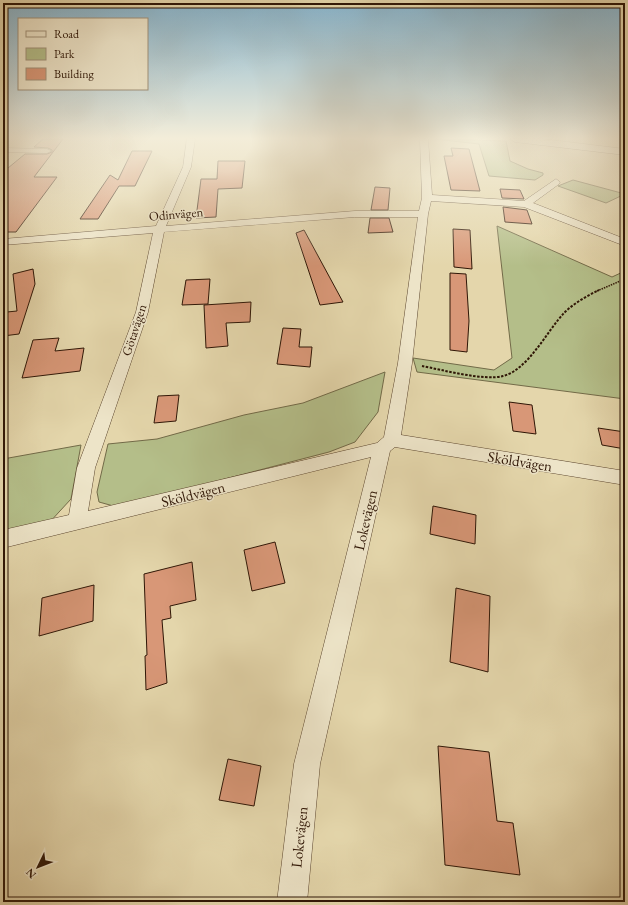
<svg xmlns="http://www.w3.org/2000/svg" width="628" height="905" font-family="'EB Garamond',serif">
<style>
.green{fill:#b4be89;stroke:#726a48}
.building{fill:#d89777;stroke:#2f1606}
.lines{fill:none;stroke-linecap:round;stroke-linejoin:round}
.minor-casing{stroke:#5c462f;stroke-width:1}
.tertiary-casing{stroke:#5c462f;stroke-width:1}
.path-far1{stroke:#2f1606;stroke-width:1.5;stroke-dasharray:1.5 1;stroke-linecap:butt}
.path{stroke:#2f1606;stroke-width:2;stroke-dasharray:2.5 1.5;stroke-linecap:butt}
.minor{fill:#ede4c8;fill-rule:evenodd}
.tertiary{fill:#ede4c8;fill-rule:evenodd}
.labels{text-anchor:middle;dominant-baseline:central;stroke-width:3;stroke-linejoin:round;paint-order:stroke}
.far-street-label{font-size:13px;fill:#2f1606;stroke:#ede4c8}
.street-label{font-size:15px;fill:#2f1606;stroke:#ede4c8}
</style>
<rect width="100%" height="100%" fill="#e4d6ab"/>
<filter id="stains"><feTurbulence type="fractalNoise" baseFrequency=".005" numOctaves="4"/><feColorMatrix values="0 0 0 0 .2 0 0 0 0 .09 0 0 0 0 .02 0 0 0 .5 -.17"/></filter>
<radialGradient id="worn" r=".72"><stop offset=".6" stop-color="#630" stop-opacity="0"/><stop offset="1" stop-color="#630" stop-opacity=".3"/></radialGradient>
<g class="green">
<path d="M435,139L506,141L510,161L528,169L543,173V175L535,180L489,176L479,144Z"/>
<path d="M573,180L625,194L606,203L558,186Z"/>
<path d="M497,226L612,277L625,271V399L417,372L413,358L494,370L512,358Z"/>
<path d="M385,372L378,412L355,442L329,452L117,507L99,502L97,492L108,444L157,439L244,415L303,403Z"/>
<path d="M81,445L71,499L48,524L3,532V459Z"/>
</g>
<g class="building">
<path d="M43,139H63L34,177H57L16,232H3V168H8L25,154H47L52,152V150L48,148L34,147Z"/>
<path d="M451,148L469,149L480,191L451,190L444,156H453Z"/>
<path d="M132,151H152L135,186H119L98,219H80L110,175L118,180Z"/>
<path d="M218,161H245L242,188L218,189L216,217L196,218L201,179H217Z"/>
<path d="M375,187L390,188L388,210H371Z"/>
<path d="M500,189L520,190L524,199L502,198Z"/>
<path d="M503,207L527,210L532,224L505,222Z"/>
<path d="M370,218H389L393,232L368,233Z"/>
<path d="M453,229L470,230L472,269L454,267Z"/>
<path d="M304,230L343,302L320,305L296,233Z"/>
<path d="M33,269L35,284L19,334L3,336V322L7,312L17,311L13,274Z"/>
<path d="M450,273L466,274L469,321L467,352L450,350Z"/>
<path d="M210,279L208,304L182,305L186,280Z"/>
<path d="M251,302L250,322L226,323L228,346L206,348L204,305Z"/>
<path d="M283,328L301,329L299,347H312L310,367L277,364Z"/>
<path d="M59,338L55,351L84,348L80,371L22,378L33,340Z"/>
<path d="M179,395L176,421L154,423L158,396Z"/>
<path d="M509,402L532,405L536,434L513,431Z"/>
<path d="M598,428L625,432V449L602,445Z"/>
<path d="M433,506L476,515L475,544L430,534Z"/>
<path d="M275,542L285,583L252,591L244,550Z"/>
<path d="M192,562L196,600L170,606L171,618L162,620L167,683L146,690L145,656L147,655L144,574Z"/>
<path d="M94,585L93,621L39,636L42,598Z"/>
<path d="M456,588L490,596L488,672L450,662Z"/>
<path d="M438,746L489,752L497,821L513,823L520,875L445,865Z"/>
<path d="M228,759L261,766L254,806L219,800Z"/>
</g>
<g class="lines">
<defs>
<g id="minor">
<path d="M187,139H195L191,167L166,226L355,211H419L422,198L420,139H428L432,195L524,201L556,179L560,182L559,184L533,203L625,239V246L524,207L431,201L428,214L412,363L401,435L625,471V485L395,447L390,451L320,764L307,902H277L294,764L371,457L3,548V530L69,515L77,468L136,312L153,233L3,245V239L156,226L183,167ZM355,217H418L398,363L384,437L377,443L88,511L95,468L148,312L164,232Z"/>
<path d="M3,148L47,149L51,151L47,153L3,152Z"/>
</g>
<path id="tertiary" d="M510,139H543L625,149V155L515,142Z"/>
</defs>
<use href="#minor" class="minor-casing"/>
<use href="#tertiary" class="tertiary-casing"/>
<path class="path-far1" d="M597,291L625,279"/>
<path class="path" d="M422,366C443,370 484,381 503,376C528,370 547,331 564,313C574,303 587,296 599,290"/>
<use href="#minor" class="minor"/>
<use href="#tertiary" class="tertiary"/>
</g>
<linearGradient id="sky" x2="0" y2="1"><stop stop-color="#87b6d0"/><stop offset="0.52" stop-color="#f3edd9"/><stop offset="1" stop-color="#f3edd9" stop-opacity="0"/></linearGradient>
<rect width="628" height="266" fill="url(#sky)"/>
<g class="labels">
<g class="far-street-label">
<text transform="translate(176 214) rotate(-5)">Odinvägen</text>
<text transform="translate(134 330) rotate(-72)">Götavägen</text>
</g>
<g class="street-label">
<text transform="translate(520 461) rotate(9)">Sköldvägen</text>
<text transform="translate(193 494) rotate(-14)">Sköldvägen</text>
<text transform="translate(365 520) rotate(-77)">Lokevägen</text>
<text transform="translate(299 837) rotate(-84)">Lokevägen</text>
</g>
</g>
<rect width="628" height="905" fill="none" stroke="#e4d6ab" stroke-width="16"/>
<rect x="4" y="4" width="620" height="897" fill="none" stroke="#2f1606" stroke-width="2"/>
<rect x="8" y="8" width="612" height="889" fill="none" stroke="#2f1606"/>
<rect x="18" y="18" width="130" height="72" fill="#ede4c8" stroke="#a1927a"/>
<rect x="26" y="31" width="20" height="6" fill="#ede4c8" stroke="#a1927a"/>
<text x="54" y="38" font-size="12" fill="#2f1606">Road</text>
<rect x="26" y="48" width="20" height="12" fill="#b4be89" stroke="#a1927a"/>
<text x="54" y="58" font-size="12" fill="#2f1606">Park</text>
<rect x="26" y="68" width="20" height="12" fill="#d89777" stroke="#a1927a"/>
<text x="54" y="78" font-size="12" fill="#2f1606">Building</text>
<g transform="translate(38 867) rotate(227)" stroke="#ede4c8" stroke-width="3" paint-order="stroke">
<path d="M0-3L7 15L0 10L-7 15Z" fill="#2f1606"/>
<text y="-6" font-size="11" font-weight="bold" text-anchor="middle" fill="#2f1606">N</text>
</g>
<rect width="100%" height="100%" filter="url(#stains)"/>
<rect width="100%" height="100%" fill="url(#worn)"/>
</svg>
